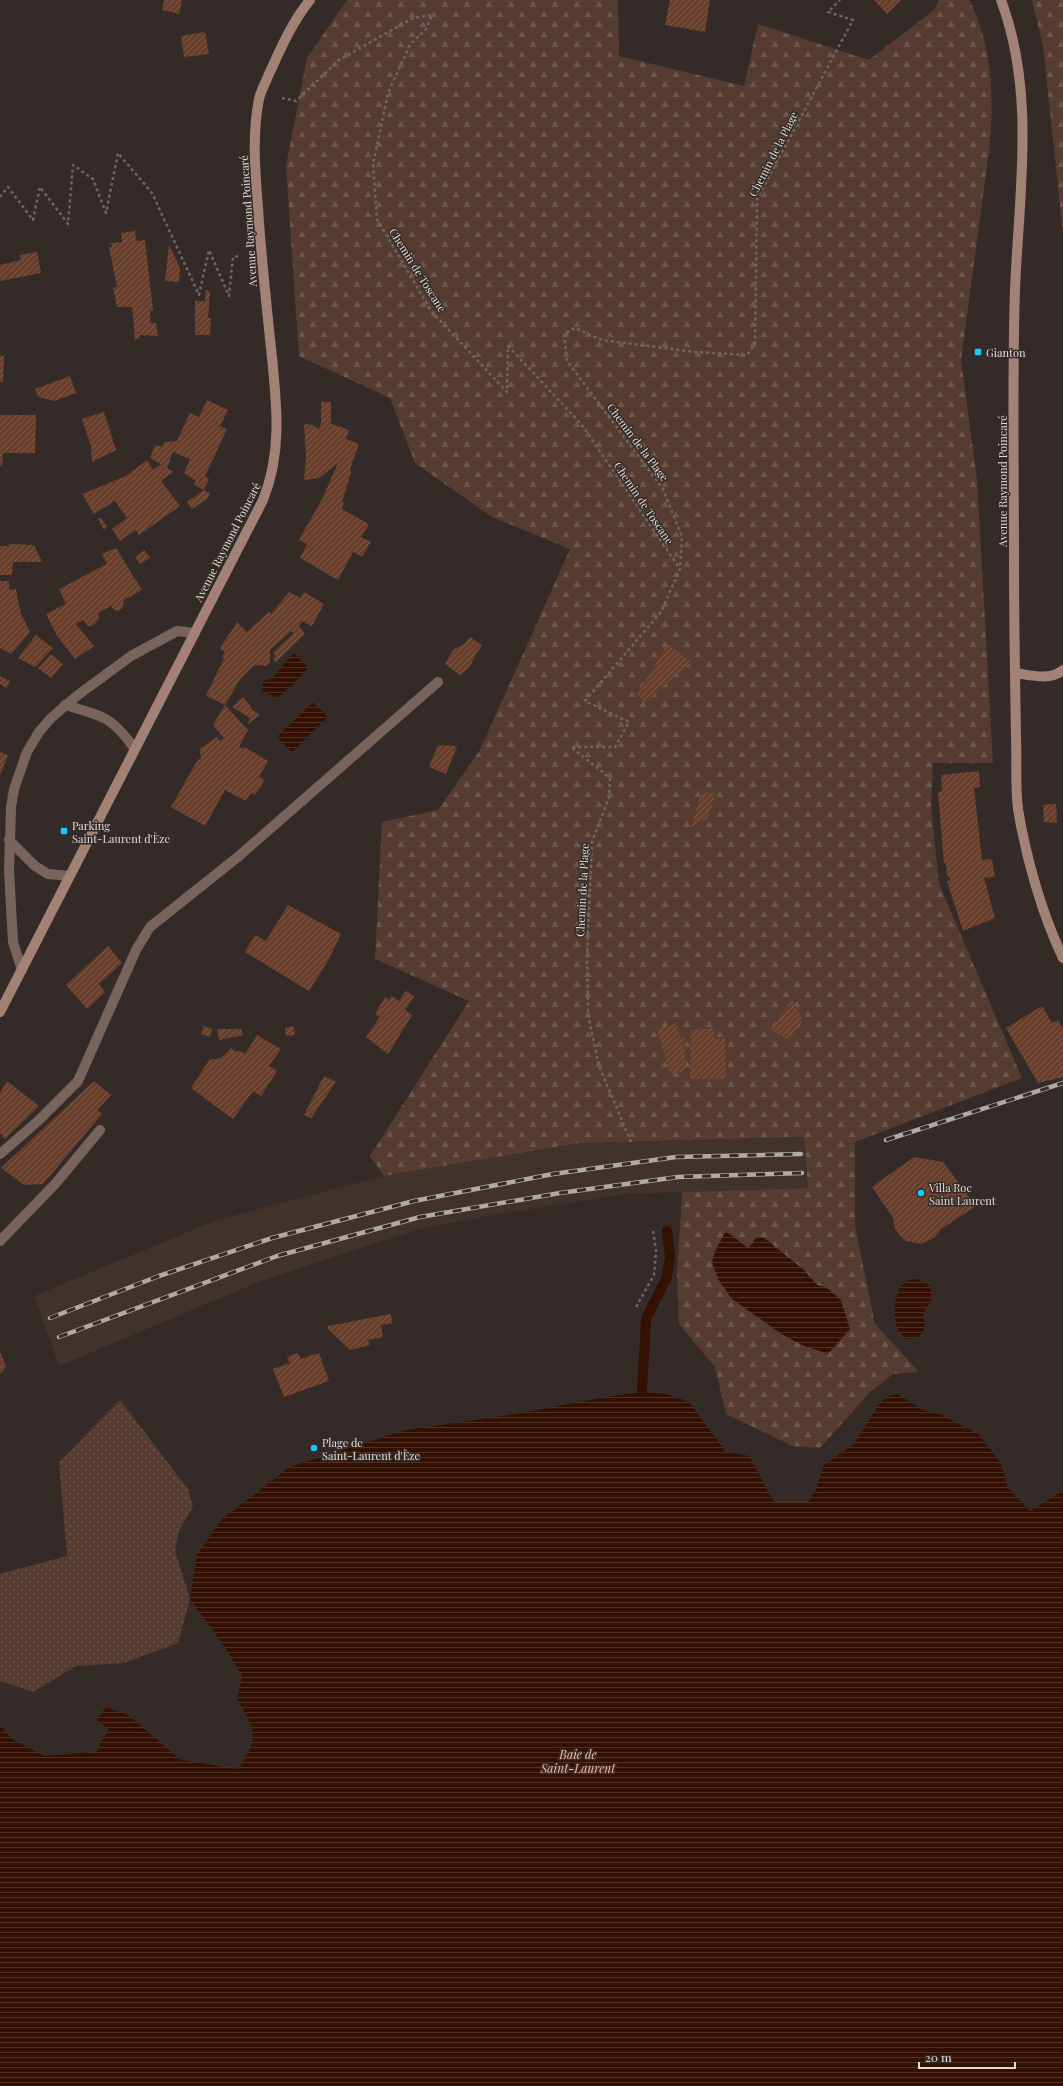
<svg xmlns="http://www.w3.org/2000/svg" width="1063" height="2086" font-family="'Playfair Display',serif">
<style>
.built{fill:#41332c}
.grass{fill:url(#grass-dots)}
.forest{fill:url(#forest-firs)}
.water{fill:url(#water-rules)}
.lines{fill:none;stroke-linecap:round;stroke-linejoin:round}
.stream{stroke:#331001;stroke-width:10}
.building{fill:url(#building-hatch)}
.path{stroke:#6e6663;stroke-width:2.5;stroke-dasharray:3 3;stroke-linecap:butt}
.lane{stroke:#78645c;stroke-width:10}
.secondary{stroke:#a28275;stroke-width:10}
.rail-casing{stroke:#b0aaa7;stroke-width:4.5}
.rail{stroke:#342b28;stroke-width:3;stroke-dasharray:9;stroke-linecap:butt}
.poi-dot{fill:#17cafb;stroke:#342b28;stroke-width:1.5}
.labels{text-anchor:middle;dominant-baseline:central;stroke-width:3;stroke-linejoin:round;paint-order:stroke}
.street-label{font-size:11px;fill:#e1dcd9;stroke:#342b28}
.poi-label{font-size:11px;fill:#e1dcd9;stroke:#342b28;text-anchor:start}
.water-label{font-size:12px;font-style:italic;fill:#feb798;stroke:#342b28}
</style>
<defs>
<pattern id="grass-dots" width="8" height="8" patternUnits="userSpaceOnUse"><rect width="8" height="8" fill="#563b30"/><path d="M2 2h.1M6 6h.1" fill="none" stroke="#6e574d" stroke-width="1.8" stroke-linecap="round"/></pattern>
<pattern id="forest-firs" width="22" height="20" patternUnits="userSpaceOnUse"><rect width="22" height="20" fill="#563b30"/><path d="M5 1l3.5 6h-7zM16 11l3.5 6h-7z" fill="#6e574d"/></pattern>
<pattern id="water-rules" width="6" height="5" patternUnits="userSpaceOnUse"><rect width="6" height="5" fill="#331001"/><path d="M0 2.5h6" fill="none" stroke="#503225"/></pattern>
<pattern id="building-hatch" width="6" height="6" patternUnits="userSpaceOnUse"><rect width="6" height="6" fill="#683f2d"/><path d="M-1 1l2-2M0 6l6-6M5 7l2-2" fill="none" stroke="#7d5a4b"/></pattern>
</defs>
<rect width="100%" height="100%" fill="#342b28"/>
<path class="built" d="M804,1137L808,1188L623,1194L487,1216L419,1229L256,1283L59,1366L34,1296L217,1220L384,1176L579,1143Z"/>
<path class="grass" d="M120,1400L188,1489L193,1507L179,1530L175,1551L190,1599L178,1643L124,1663L76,1666L33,1692L0,1681V1574L67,1556L59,1462Z"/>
<g class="forest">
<path d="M347,0H618L619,56L744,86L758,24L869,60L934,10L939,0H969C992,44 994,94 990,143L961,360L977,480L993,763H933L931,807L939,884L1022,1078L855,1142V1226L875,1324L919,1372L893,1374L870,1392L820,1448L793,1446L726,1414L715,1367L679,1324L677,1275L682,1192L808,1188L804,1137L579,1143L384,1176L370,1156L469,1001L375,959L382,822L438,810L480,750L570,549L492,517L415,463L390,398L299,356L286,166L307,58Z"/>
<path d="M1032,0H1063V234L1043,46Z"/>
</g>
<g class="water">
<path d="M294,653L308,668L293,685L277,698L262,691L263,681L271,679Z"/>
<path d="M313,702L328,717L292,752L277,737Z"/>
<path d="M726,1231L748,1248L757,1237H763L804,1270L817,1285L826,1287L841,1300L850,1329L828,1354L802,1345L783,1335L732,1299L718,1279L712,1262L715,1251Z"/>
<path d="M917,1279L929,1285C935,1295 929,1305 923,1314L925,1322L923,1333L916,1338L908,1339C891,1333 891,1295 903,1284C907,1280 911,1279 917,1279Z"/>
<path d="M642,1392L667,1394L689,1402L726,1452L749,1456L774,1502H808L816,1489L824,1465L854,1444L880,1403L888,1396L897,1394L923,1410L942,1415L978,1434L1001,1463L1008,1488L1030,1511L1063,1491V2086H0V1725L12,1739L44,1756L96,1752L109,1729L97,1720L106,1707L128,1715L181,1760L239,1769C259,1733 257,1734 237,1699L242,1676L224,1646L190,1599L197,1555L222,1519L290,1467L406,1430L521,1413L605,1397Z"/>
</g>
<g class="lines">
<path class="stream" d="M642,1392L646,1319L667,1277L670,1257L667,1231"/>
</g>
<g class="building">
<path d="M164,0H182L179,14L162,10Z"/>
<path d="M670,0H710L705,32L665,25Z"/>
<path d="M874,0H901L887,14Z"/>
<path d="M205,32L209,54L184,57L181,36Z"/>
<path d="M135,231L136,241L145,240L153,311H150L151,323H156L158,336L140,335L139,339H135L132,307H117L113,288L117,287L109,247H112L111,243L122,242L121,233Z"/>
<path d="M169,245L180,268L179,282L165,281Z"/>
<path d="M37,252L41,273L0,281V265L21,260L20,255Z"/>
<path d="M206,290L210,292L208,318H211L210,335H195V301H205Z"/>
<path d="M0,356H4L3,382H0Z"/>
<path d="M70,376L76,393L54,401L38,397L35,389Z"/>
<path d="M207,400L228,410L220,426L227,429L205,476L209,479L204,490L194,485L196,481L184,473L190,459L173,452L167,468L173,472L161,481L180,506L139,535L136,530L120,541L112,529L127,518L115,501L94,514L82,494L126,476L147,460L153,470L161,464L150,458L155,445L162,447L164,442L177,441L190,413L199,417Z"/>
<path d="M321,402H331V424L349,430L346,439L359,444L350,469L351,473L342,502L344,503L342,509L369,524L361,537L371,542L362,557L353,552L338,580L300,558L307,544L299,540L322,499L338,463L319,478L304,480L306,457L304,424L312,425L319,429L321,423Z"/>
<path d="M104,412L116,450L92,462L91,446L82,419Z"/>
<path d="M0,415H36L35,453H3L2,466H0Z"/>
<path d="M204,490L210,494L206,500L192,509L187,502Z"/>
<path d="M101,518L107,527L104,530L98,519Z"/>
<path d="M9,544L34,545L42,562H13L12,575H0V546H9Z"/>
<path d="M116,548L142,590L124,600L123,608L118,611L114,610L111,606L98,613L99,619L93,626H88L83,620L76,624L94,646L75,659L57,636L46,614L66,604L59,589L107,564L102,554Z"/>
<path d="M144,550L150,558L140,564L135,557Z"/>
<path d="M0,581H9V590L16,589L21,614L30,632L11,654L0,648Z"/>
<path d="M289,592L301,598L304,592L324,604L312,626L302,621L299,626L305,634L276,662L273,659L276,656L273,653L294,633L291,631L270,650V662L266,666L254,665L240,679L225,705L206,696L224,658L222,657L225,652L220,648L237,622L247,632L269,612L271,614Z"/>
<path d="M36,635L53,648L35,667L18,658Z"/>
<path d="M470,637L482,645L476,654L469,668L460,675L445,664L453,650L464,644Z"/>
<path d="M668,644L691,662L645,702L637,694Z"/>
<path d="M51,654L63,664L51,678L38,668Z"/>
<path d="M0,676L10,681L6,688L0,684Z"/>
<path d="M243,697L252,708L251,709L260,715L248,724L250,718L232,707Z"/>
<path d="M225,705L248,730L239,747L243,749L244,747L268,761L259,777L264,779L262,785L255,795L251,793L246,801L225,790L205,826L171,807L198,759L201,760L200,749L217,737L220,741L224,738L213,725Z"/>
<path d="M438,745L457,746L446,774L429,767Z"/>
<path d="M0,752L8,755L0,776Z"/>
<path d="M979,771L980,787L974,788L982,860L992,859L995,877L984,878L995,918L963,931L947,881L951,880L947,875L946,863H944L938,792L942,791L941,775Z"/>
<path d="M702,791L715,794L708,818L691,827Z"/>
<path d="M1056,804L1057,823L1044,822L1043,805Z"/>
<path d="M288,905L341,934L329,959L309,991L245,952L255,935L266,941Z"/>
<path d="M108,946L122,963L99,984L105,992L87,1009L66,985Z"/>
<path d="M406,991L414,996L405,1010L412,1015L388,1054L366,1037L380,1017L375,1014L385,997L389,1000L392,996L399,1001Z"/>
<path d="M792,1000L803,1020L789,1041L771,1029Z"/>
<path d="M1042,1006L1052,1023L1058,1020L1063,1029V1077L1038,1083L1006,1028Z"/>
<path d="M676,1023L681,1038H685V1071L670,1074L657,1029Z"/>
<path d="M204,1026L212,1029L210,1037L201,1034Z"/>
<path d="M293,1026L295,1035L286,1036L285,1028Z"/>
<path d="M714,1028V1039L725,1038L726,1079H690L691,1030Z"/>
<path d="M217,1029H241L243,1035L219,1040Z"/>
<path d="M257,1035L281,1049L269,1066L277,1071L261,1096L253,1091L233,1119L191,1088L209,1060L221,1058L231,1048L236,1052L240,1051L245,1054Z"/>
<path d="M324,1076L336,1082L311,1118L304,1115Z"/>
<path d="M7,1081L39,1106L5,1139L0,1133V1093Z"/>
<path d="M94,1081L111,1095L97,1110L102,1114L43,1184L24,1185L1,1168Z"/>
<path d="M914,1157L943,1162L976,1206L941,1229L934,1238L921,1244L906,1241L900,1236L895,1229L893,1218L872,1187Z"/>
<path d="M391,1314L392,1323L381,1325L383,1337L368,1340L370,1345L350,1350L328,1329V1326Z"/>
<path d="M0,1351L6,1367L0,1374Z"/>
<path d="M298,1353L301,1359L319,1353L329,1381L284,1397L273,1369L290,1363L287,1357Z"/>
</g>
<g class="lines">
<g class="path">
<path d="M282,98L296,101L339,60L413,18L432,15L426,29L410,45L388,93L373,164L377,219L431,311L507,392L508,346L582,425L680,569"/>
<path d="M0,197L8,187L33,220L40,187L68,224L73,165L93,179L106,213L118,153L152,193L199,295L209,250L229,296L233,257L240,256"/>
<path d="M631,1142L599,1066L588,1015L587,956L592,842L609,797L610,778L571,747H615L629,722L585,701L661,612L680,569L682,537L663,489L567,361L564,334L575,328L602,340L695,352L747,355L755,344L757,199L853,20L828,12L840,0"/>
<path d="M636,1307L654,1275L656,1251L653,1230"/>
</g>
<g class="lane">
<path d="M65,705C103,716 111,716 135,749"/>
<path d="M9,840L35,866L48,874L69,876"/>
<path d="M22,970L13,942L9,871L11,808L14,789L27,752L39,732L51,718L78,695L131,656L177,631L195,633"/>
<path d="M0,1154L38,1121L78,1081L136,950L150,927L239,856L438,682"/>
<path d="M0,1241L56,1183L100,1130"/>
</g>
<g class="secondary">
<path d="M1001,0C1036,93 1019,193 1015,289C1012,380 1014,471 1014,561C1014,620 1015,678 1016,737C1017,760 1015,786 1018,809C1026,858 1042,914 1063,958"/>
<path d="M1015,673C1031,675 1050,681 1063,670"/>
<path d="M0,1012L263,500C282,453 277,407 272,358C267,308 261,258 258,207C255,171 252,135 259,99C261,90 266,82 269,74C281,48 292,22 310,0"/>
</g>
<defs>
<g id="rail">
<path d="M886,1140L1063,1083"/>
<path d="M50,1318L159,1276L272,1238L414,1201L553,1174L676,1157L801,1154"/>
<path d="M59,1337L277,1256L420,1217L560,1193L678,1177L802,1173"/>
</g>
</defs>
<use href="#rail" class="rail-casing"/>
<use href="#rail" class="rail"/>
</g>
<g class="poi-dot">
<rect x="974" y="348" width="8" height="8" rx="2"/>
<rect x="60" y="827" width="8" height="8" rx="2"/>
<circle cx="921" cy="1193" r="4"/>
<circle cx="314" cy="1448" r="4"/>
</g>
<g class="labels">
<g class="street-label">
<text transform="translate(773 154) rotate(-63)">Chemin de la Plage</text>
<text transform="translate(248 221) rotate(-94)">Avenue Raymond Poincaré</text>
<text transform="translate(418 270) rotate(58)">Chemin de Toscane</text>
<text transform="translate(638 442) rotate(53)">Chemin de la Plage</text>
<text transform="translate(1002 481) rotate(-90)">Avenue Raymond Poincaré</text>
<text transform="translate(644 503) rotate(56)">Chemin de Toscane</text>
<text transform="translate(227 542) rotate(-63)">Avenue Raymond Poincaré</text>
<text transform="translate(582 890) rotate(-87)">Chemin de la Plage</text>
</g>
<g class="poi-label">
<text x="986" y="352">Gianton</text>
<text x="72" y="825">Parking<tspan x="72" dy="13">Saint-Laurent d'Èze</tspan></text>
<text x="929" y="1187">Villa Roc<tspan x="929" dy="13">Saint Laurent</tspan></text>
<text x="322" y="1442">Plage de<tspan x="322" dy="13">Saint-Laurent d'Èze</tspan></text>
</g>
<g class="water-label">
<text x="578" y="1754">Baie de<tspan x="578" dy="14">Saint-Laurent</tspan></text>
</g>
</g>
<path d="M919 2062v6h96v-6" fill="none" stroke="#e1dcd9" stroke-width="2"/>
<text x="925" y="2062" font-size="12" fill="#e1dcd9" stroke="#342b28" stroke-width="3" paint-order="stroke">20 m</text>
</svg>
